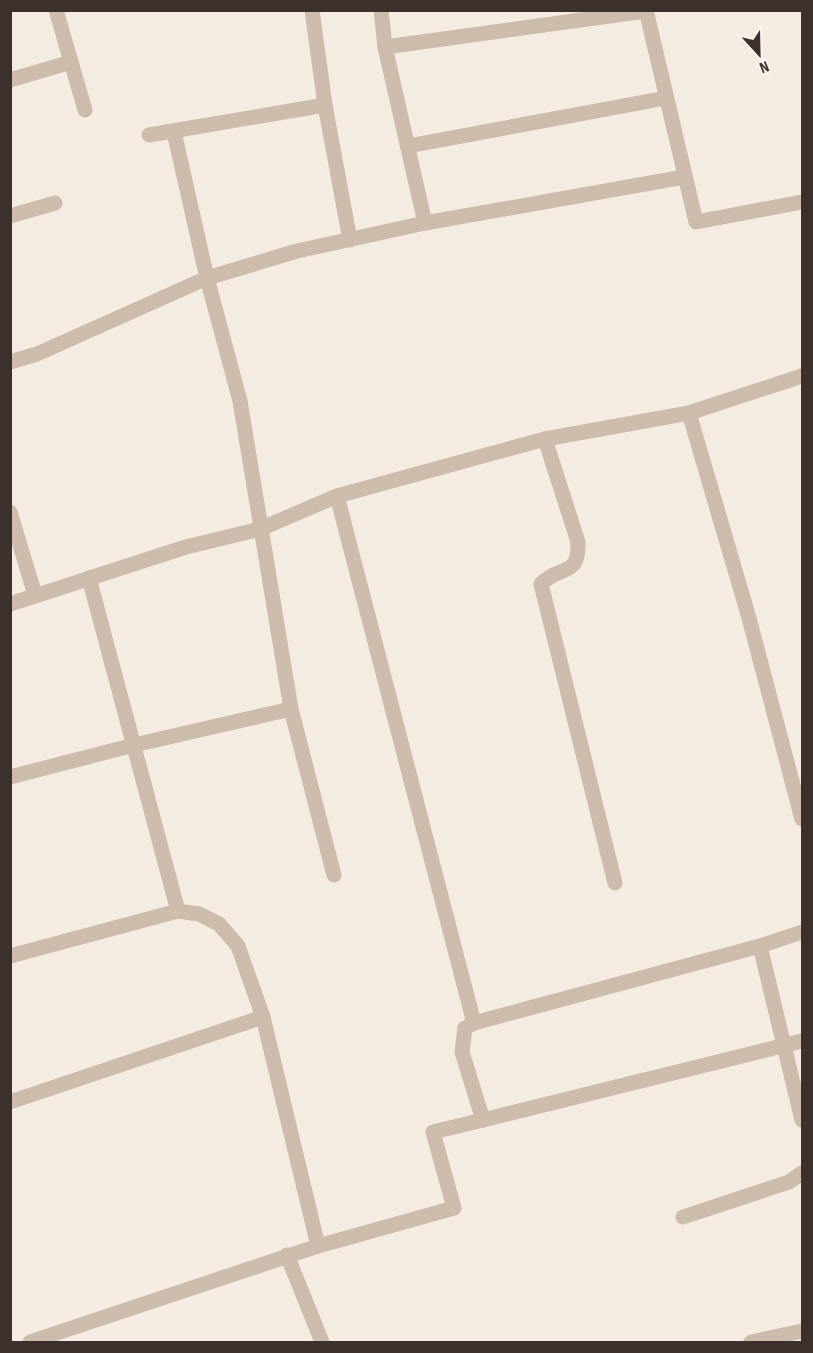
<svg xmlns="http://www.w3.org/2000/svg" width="813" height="1353" font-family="'Sofia Sans Condensed',sans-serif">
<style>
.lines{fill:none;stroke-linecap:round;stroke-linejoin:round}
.minor{stroke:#cdbbac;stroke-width:15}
</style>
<rect width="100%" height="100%" fill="#f4ebe1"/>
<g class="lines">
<g class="minor">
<path d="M56,10L85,110"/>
<path d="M312,10L325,105L350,240"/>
<path d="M381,10L385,47L425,223"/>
<path d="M646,10L696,222L802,202"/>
<path d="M385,47L646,11"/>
<path d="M10,80L71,62"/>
<path d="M174,132L207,278L240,401L291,709L334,875"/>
<path d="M149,135L325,105"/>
<path d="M408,146L666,98"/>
<path d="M10,216L55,203"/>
<path d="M10,362L37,354L207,278L297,251L425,223L684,177"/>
<path d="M689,413L749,618L802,819"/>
<path d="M545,439L578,542C579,578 561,564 541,584L615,883"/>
<path d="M337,496L474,1023"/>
<path d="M10,512L35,595"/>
<path d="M89,578L178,911"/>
<path d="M10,604L186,547L260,529L337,496L545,439L689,413L802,376"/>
<path d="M10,777L134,745L291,709"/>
<path d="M802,932L760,946L802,1120"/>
<path d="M10,956L178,911L199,914L219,924L238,946L263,1017L318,1246L30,1342"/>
<path d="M10,1102L263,1017"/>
<path d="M483,1120L802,1041"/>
<path d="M683,1217L789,1182L802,1173"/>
<path d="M318,1246L454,1208L433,1132L483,1120L462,1052L465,1028L474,1023L760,946"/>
<path d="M287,1255L322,1342"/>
<path d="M751,1342L802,1331"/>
</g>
</g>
<rect width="813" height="1353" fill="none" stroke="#3b302b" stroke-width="24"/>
<g transform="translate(759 54) rotate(158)" stroke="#fbf5ee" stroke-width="4.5" paint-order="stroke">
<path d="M0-4.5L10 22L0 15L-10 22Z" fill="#3b302b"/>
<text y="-9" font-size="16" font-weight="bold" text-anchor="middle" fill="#3b302b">N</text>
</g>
</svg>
